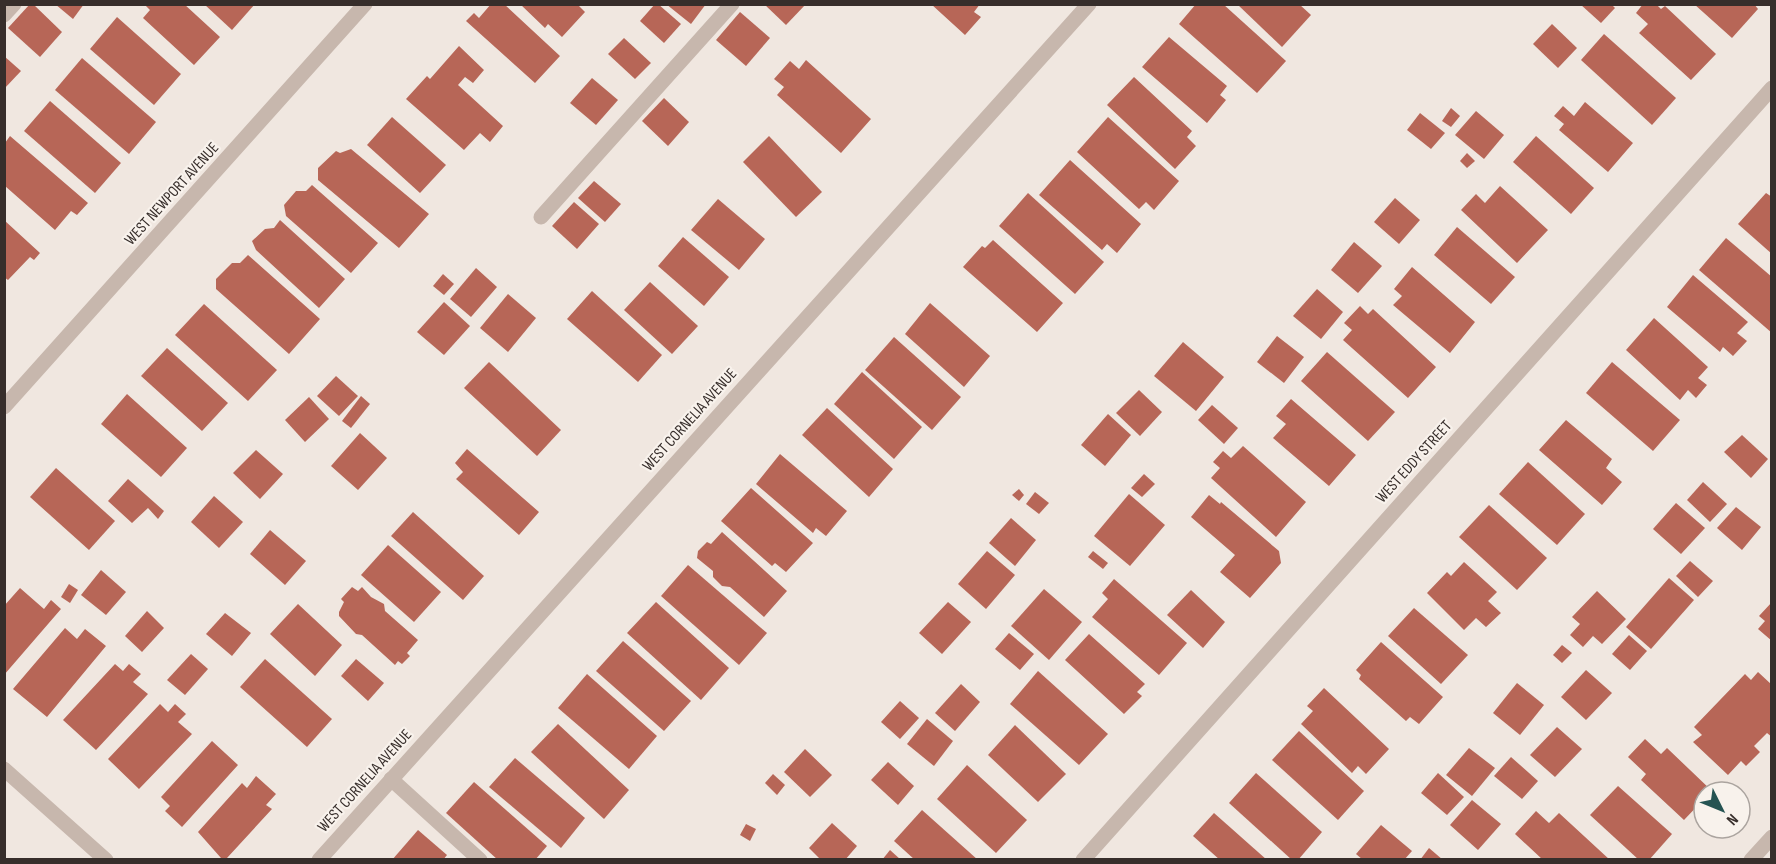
<svg xmlns="http://www.w3.org/2000/svg" width="1776" height="864" font-family="'Sofia Sans Condensed',sans-serif">
<style>
.building{fill:#b76657}
.lines{fill:none;stroke-linecap:round;stroke-linejoin:round}
.minor{stroke:#c7b7ad;stroke-width:15}
.labels{text-anchor:middle;dominant-baseline:central;stroke-width:4.5;stroke-linejoin:round;paint-order:stroke}
.street-label{font-size:16px;fill:#372e2b;stroke:#f8f2ec}
</style>
<rect width="100%" height="100%" fill="#f0e7e0"/>
<g class="building">
<path d="M30,4H33L62,32L40,57L8,28Z"/>
<path d="M55,4H84L73,19Z"/>
<path d="M144,4H184L220,37L194,65L143,18L150,10Z"/>
<path d="M204,4H255L232,30Z"/>
<path d="M491,4H504L560,56L535,83L466,21L474,13L479,18Z"/>
<path d="M520,4H577L585,12L562,37L548,24L545,28Z"/>
<path d="M655,4H658L681,24L664,43L640,21Z"/>
<path d="M666,4H706L691,24Z"/>
<path d="M764,4H806L786,25Z"/>
<path d="M931,4H980L974,12L981,17L965,35Z"/>
<path d="M1196,4H1223L1286,61L1257,93L1179,24Z"/>
<path d="M1237,4H1299L1311,15L1282,47Z"/>
<path d="M1580,4H1611L1615,8L1601,23Z"/>
<path d="M1643,4H1656L1661,9L1665,6L1716,54L1691,80L1639,33L1648,24L1636,13Z"/>
<path d="M1694,4H1754L1758,9L1732,38Z"/>
<path d="M740,12L770,38L746,66L716,40Z"/>
<path d="M117,17L181,74L154,105L90,49Z"/>
<path d="M1552,24L1577,48L1558,68L1533,44Z"/>
<path d="M1604,34L1676,98L1652,125L1581,60Z"/>
<path d="M1169,37L1227,86L1220,95L1226,100L1207,123L1142,67Z"/>
<path d="M624,38L651,63L635,79L608,54Z"/>
<path d="M459,46L484,70L473,83L465,77L458,85L503,126L490,142L480,133L464,150L406,99L427,76L430,79Z"/>
<path d="M4,56L21,71L4,89Z"/>
<path d="M82,58L156,122L129,154L55,90Z"/>
<path d="M806,60L871,119L841,153L777,95L784,87L774,79L790,61L799,69Z"/>
<path d="M1134,77L1192,131L1187,137L1196,146L1175,169L1107,105Z"/>
<path d="M592,78L618,100L596,125L570,103Z"/>
<path d="M664,98L689,122L668,146L642,121Z"/>
<path d="M50,101L121,163L95,193L24,131Z"/>
<path d="M1585,102L1633,143L1608,172L1559,130L1564,124L1554,116L1563,106L1574,116Z"/>
<path d="M1451,108L1460,116L1451,127L1442,121Z"/>
<path d="M1476,111L1504,135L1484,159L1455,135Z"/>
<path d="M1420,113L1445,133L1431,149L1407,130Z"/>
<path d="M392,117L446,165L420,193L367,145Z"/>
<path d="M1108,117L1179,181L1154,210L1146,202L1139,209L1077,152Z"/>
<path d="M10,136L88,203L77,215L71,211L55,230L5,186V143Z"/>
<path d="M769,136L822,192L796,217L743,162Z"/>
<path d="M1536,136L1594,188L1571,214L1513,162Z"/>
<path d="M351,149L429,214L399,248L318,180V168L336,151L340,153Z"/>
<path d="M1467,153L1475,161L1467,168L1460,161Z"/>
<path d="M1070,160L1141,224L1117,253L1107,244L1102,250L1039,195Z"/>
<path d="M594,181L621,204L605,222L578,198Z"/>
<path d="M312,185L378,243L351,273L286,216L284,205L296,191H306Z"/>
<path d="M1500,186L1548,230L1517,263L1461,210L1476,194L1485,203Z"/>
<path d="M1028,193L1104,262L1075,294L999,226Z"/>
<path d="M1766,193L1772,197V254L1738,224Z"/>
<path d="M1395,198L1420,220L1399,244L1374,222Z"/>
<path d="M718,199L765,239L739,270L691,230Z"/>
<path d="M574,202L599,224L577,249L552,226Z"/>
<path d="M4,220L40,253L34,260L30,257L8,280L4,277Z"/>
<path d="M280,220L345,279L319,308L256,250L252,241L265,229L274,228Z"/>
<path d="M1457,227L1515,277L1491,304L1434,255Z"/>
<path d="M683,237L729,277L704,306L658,266Z"/>
<path d="M1726,238L1772,277V333L1699,270Z"/>
<path d="M993,240L1063,303L1037,332L963,267L982,246L985,248Z"/>
<path d="M1354,242L1382,266L1358,293L1331,270Z"/>
<path d="M248,255L320,319L289,354L216,289V279L232,263H240Z"/>
<path d="M1412,267L1475,322L1450,353L1393,305L1402,296L1394,289Z"/>
<path d="M476,268L497,287L471,317L450,299Z"/>
<path d="M443,274L454,284L444,295L433,286Z"/>
<path d="M1693,275L1748,322L1737,333L1747,341L1733,356L1723,347L1720,352L1667,307Z"/>
<path d="M650,282L698,326L672,354L624,310Z"/>
<path d="M1317,289L1343,312L1321,339L1293,316Z"/>
<path d="M592,291L662,355L638,382L567,319Z"/>
<path d="M508,294L536,318L508,352L480,328Z"/>
<path d="M444,302L470,326L444,355L417,332Z"/>
<path d="M930,303L990,356L964,387L905,334Z"/>
<path d="M204,304L277,370L248,401L175,335Z"/>
<path d="M1360,306L1368,314L1373,309L1436,367L1408,398L1343,340L1352,330L1344,323Z"/>
<path d="M1654,318L1708,367L1698,378L1707,385L1696,398L1688,390L1680,400L1626,350Z"/>
<path d="M1277,336L1304,357L1284,383L1257,362Z"/>
<path d="M894,337L961,397L932,430L865,370Z"/>
<path d="M1183,342L1224,377L1196,411L1154,376Z"/>
<path d="M167,348L228,403L202,431L141,376Z"/>
<path d="M1327,352L1395,412L1368,441L1301,381Z"/>
<path d="M489,362L561,430L537,456L464,388Z"/>
<path d="M1612,362L1680,420L1653,451L1586,393Z"/>
<path d="M862,372L922,427L894,459L834,404Z"/>
<path d="M336,376L358,396L339,416L317,396Z"/>
<path d="M1139,390L1162,412L1140,436L1116,413Z"/>
<path d="M127,394L187,448L161,477L101,424Z"/>
<path d="M361,396L370,404L351,428L342,421Z"/>
<path d="M309,397L329,419L305,442L285,420Z"/>
<path d="M1291,399L1356,455L1329,486L1273,438L1286,424L1276,416Z"/>
<path d="M1212,405L1238,428L1224,444L1198,420Z"/>
<path d="M827,408L893,469L869,497L802,435Z"/>
<path d="M1108,414L1131,435L1105,466L1081,445Z"/>
<path d="M1566,420L1612,459L1606,468L1622,482L1602,505L1539,450Z"/>
<path d="M360,433L387,458L358,490L331,466Z"/>
<path d="M1742,435L1768,459L1751,478L1724,452Z"/>
<path d="M1243,446L1306,502L1276,537L1211,478L1220,468L1213,462L1223,451L1231,458Z"/>
<path d="M467,449L539,512L519,535L456,479L463,472L455,463Z"/>
<path d="M256,450L283,474L260,499L233,473Z"/>
<path d="M780,454L847,511L826,536L816,528L813,533L756,484Z"/>
<path d="M1528,462L1585,514L1557,545L1499,494Z"/>
<path d="M56,468L115,521L89,550L30,497Z"/>
<path d="M1144,474L1155,484L1142,497L1131,488Z"/>
<path d="M128,479L164,511L158,519L148,508L132,523L108,501Z"/>
<path d="M1703,482L1727,504L1710,522L1687,500Z"/>
<path d="M751,488L813,543L786,572L775,563L772,566L721,521Z"/>
<path d="M1019,489L1024,495L1019,501L1012,495Z"/>
<path d="M1035,492L1049,503L1039,514L1026,504Z"/>
<path d="M1129,494L1165,525L1130,566L1094,536Z"/>
<path d="M1209,495L1220,504L1221,502L1279,551L1281,563L1250,598L1220,572L1235,555L1191,517Z"/>
<path d="M214,496L243,522L219,548L191,522Z"/>
<path d="M1676,503L1705,528L1681,554L1653,529Z"/>
<path d="M1489,505L1547,558L1517,590L1459,537Z"/>
<path d="M1736,507L1761,527L1742,550L1717,528Z"/>
<path d="M413,512L484,576L463,600L391,536Z"/>
<path d="M1011,518L1036,540L1015,566L989,543Z"/>
<path d="M270,530L306,561L285,585L250,554Z"/>
<path d="M722,532L787,591L764,617L730,587L722,586L713,577V571L697,558L698,551L707,542L711,544Z"/>
<path d="M388,545L441,592L414,622L361,575Z"/>
<path d="M987,551L1015,575L986,609L958,584Z"/>
<path d="M1093,551L1108,563L1103,569L1088,557Z"/>
<path d="M1690,561L1713,581L1698,597L1676,576Z"/>
<path d="M1464,562L1497,592L1488,601L1501,613L1486,627L1476,618L1464,630L1427,593L1447,572L1451,576Z"/>
<path d="M688,565L767,633L739,665L661,596Z"/>
<path d="M101,570L126,592L106,615L81,595Z"/>
<path d="M1669,578L1694,600L1651,649L1626,627Z"/>
<path d="M1114,579L1187,643L1159,675L1092,617L1108,599L1102,593Z"/>
<path d="M69,584L78,590L70,603L61,597Z"/>
<path d="M352,587L358,591L362,587L371,597L384,604L385,611L418,640L407,653L410,656L402,664L398,661L395,665L362,635L356,634L339,616V612L344,602L341,599Z"/>
<path d="M20,588L44,609L51,600L61,609L4,675V606Z"/>
<path d="M1044,589L1082,622L1049,660L1011,626Z"/>
<path d="M1191,590L1225,622L1203,648L1167,615Z"/>
<path d="M1597,591L1626,619L1602,644L1593,636L1583,647L1570,635L1580,624L1572,617Z"/>
<path d="M656,602L729,668L701,700L627,633Z"/>
<path d="M948,602L971,622L942,654L919,633Z"/>
<path d="M1772,602V641L1758,629L1765,621L1759,616Z"/>
<path d="M298,604L342,645L315,676L270,634Z"/>
<path d="M1414,608L1468,655L1441,684L1388,636Z"/>
<path d="M147,611L164,628L142,652L125,636Z"/>
<path d="M225,613L251,633L232,656L206,634Z"/>
<path d="M65,628L77,639L85,629L106,646L47,717L13,689Z"/>
<path d="M1009,633L1034,654L1020,670L995,649Z"/>
<path d="M1089,634L1145,684L1137,692L1142,696L1124,714L1065,660Z"/>
<path d="M1629,635L1647,651L1630,670L1612,654Z"/>
<path d="M623,641L691,701L664,731L596,671Z"/>
<path d="M1381,642L1443,697L1419,724L1410,717L1406,721L1359,679L1361,675L1356,670Z"/>
<path d="M1562,645L1572,653L1562,663L1553,655Z"/>
<path d="M191,654L208,669L185,695L167,680Z"/>
<path d="M265,659L332,719L307,747L240,687Z"/>
<path d="M356,659L384,683L368,701L341,676Z"/>
<path d="M115,664L123,671L129,664L141,674L133,682L148,694L96,750L63,720Z"/>
<path d="M1586,670L1612,693L1586,720L1561,697Z"/>
<path d="M1038,671L1108,734L1079,765L1010,704Z"/>
<path d="M1758,672L1772,685V737L1767,733L1754,746L1760,752L1746,766L1741,761L1728,775L1693,742L1702,735L1694,727L1745,674L1751,680Z"/>
<path d="M587,674L657,736L629,769L558,708Z"/>
<path d="M1517,683L1544,705L1520,735L1493,713Z"/>
<path d="M961,684L980,702L955,731L935,713Z"/>
<path d="M1324,688L1389,749L1366,774L1358,766L1352,773L1301,724L1313,711L1307,706Z"/>
<path d="M900,701L919,718L900,739L881,722Z"/>
<path d="M160,704L168,712L175,704L186,714L178,722L192,734L139,789L108,759Z"/>
<path d="M927,719L953,741L934,766L907,744Z"/>
<path d="M558,724L629,790L604,819L531,752Z"/>
<path d="M1015,725L1066,774L1038,802L988,755Z"/>
<path d="M1557,727L1582,749L1555,777L1530,755Z"/>
<path d="M1299,731L1364,791L1338,820L1272,760Z"/>
<path d="M1645,739L1661,754L1667,748L1712,791L1704,792V799L1684,820L1641,780L1646,774L1628,757Z"/>
<path d="M212,741L238,765L182,827L165,811L170,806L161,797Z"/>
<path d="M1469,748L1495,768L1472,796L1446,775Z"/>
<path d="M805,749L832,775L810,797L784,772Z"/>
<path d="M1511,757L1538,781L1522,799L1494,776Z"/>
<path d="M515,758L585,818L561,848L489,787Z"/>
<path d="M888,762L914,786L898,805L871,780Z"/>
<path d="M967,765L1027,820L996,853L937,799Z"/>
<path d="M1256,773L1322,832L1298,860H1292L1229,803Z"/>
<path d="M1438,773L1464,797L1447,815L1421,793Z"/>
<path d="M773,774L785,785L777,795L765,783Z"/>
<path d="M256,776L276,794L266,805L272,809L227,858H221L198,832L242,783L247,788Z"/>
<path d="M474,782L547,846L535,860H498L446,813Z"/>
<path d="M1618,786L1672,834L1649,860H1639L1590,815Z"/>
<path d="M1472,800L1501,824L1478,850L1450,825Z"/>
<path d="M922,810L978,860H915L894,841Z"/>
<path d="M1536,811L1549,823L1559,813L1610,860H1543L1515,834Z"/>
<path d="M1214,813L1267,860H1220L1193,836Z"/>
<path d="M832,823L857,846L845,860H821L809,848Z"/>
<path d="M746,824L756,829L750,841L740,835Z"/>
<path d="M1381,825L1412,851L1404,860H1363L1356,854Z"/>
<path d="M418,830L447,855L443,860H392Z"/>
<path d="M1429,848L1443,860H1420Z"/>
<path d="M890,850L901,860H882Z"/>
</g>
<g class="lines">
<g class="minor">
<path d="M4,15L14,4"/>
<path d="M541,217L732,4"/>
<path d="M4,407L365,4"/>
<path d="M4,769L106,860"/>
<path d="M391,779L480,860"/>
<path d="M319,860L1089,4"/>
<path d="M1083,860L1772,88"/>
<path d="M1751,860L1772,837"/>
</g>
</g>
<g class="labels">
<g class="street-label">
<text transform="translate(172 194) rotate(-48)">WEST NEWPORT AVENUE</text>
<text transform="translate(690 420) rotate(-48)">WEST CORNELIA AVENUE</text>
<text transform="translate(1414 462) rotate(-48)">WEST EDDY STREET</text>
<text transform="translate(365 781) rotate(-48)">WEST CORNELIA AVENUE</text>
</g>
</g>
<rect width="1776" height="864" fill="none" stroke="#372e2b" stroke-width="12"/>
<g transform="translate(1722 810) rotate(133)"><circle r="28" fill="#f8f2ec" stroke="#aba49f" stroke-width="1.5"/>
<path d="M0-4.5L10 22L0 15L-10 22Z" fill="#255352"/>
<text y="-9" font-size="16" font-weight="bold" text-anchor="middle" fill="#372e2b">N</text>
</g>
</svg>
